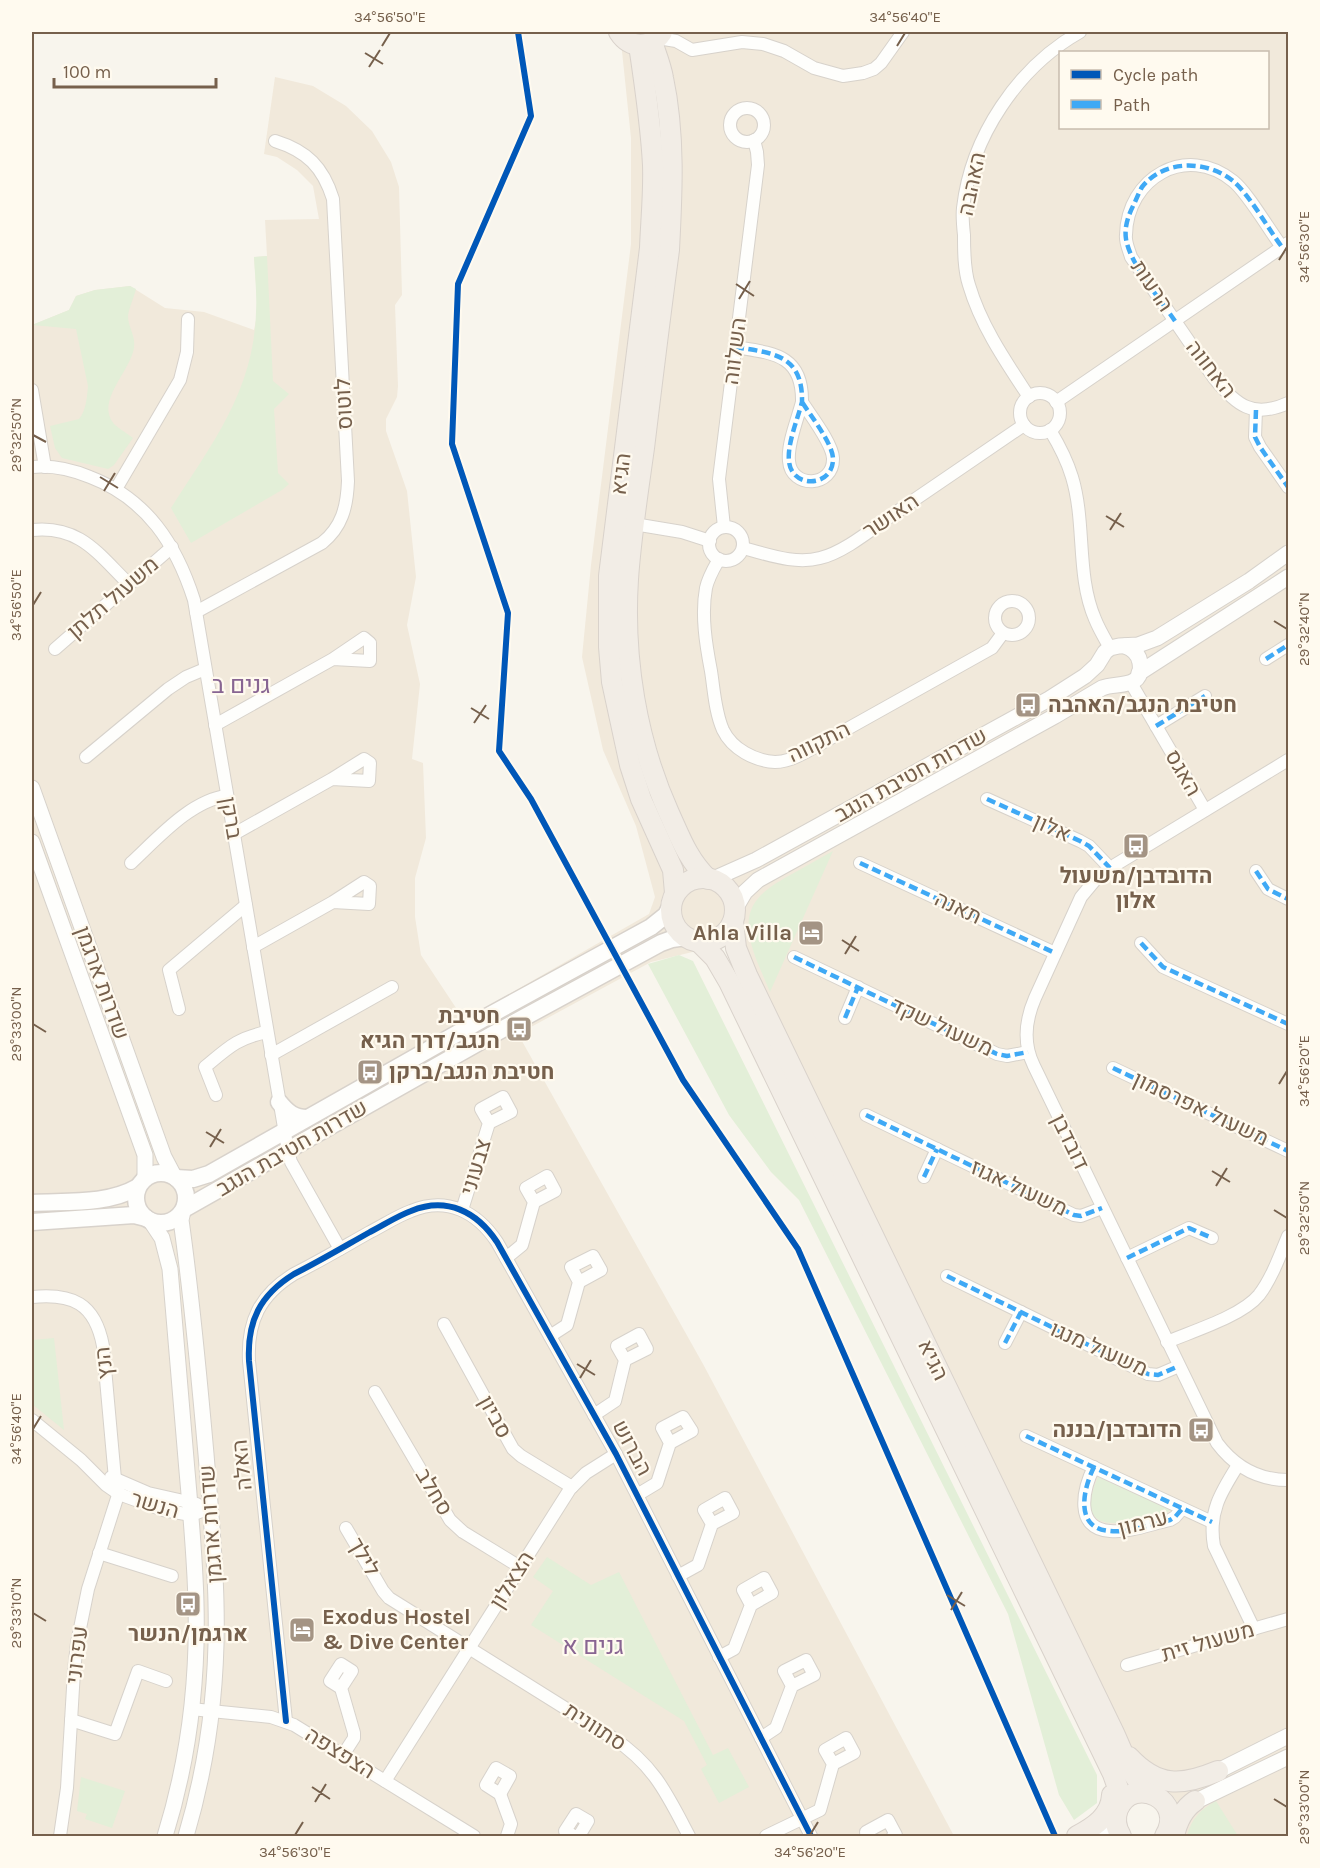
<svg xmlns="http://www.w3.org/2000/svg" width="1320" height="1868" font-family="Karla,Heebo,sans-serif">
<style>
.residential{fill:#f1e9db;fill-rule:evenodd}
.green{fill:#e3efd8}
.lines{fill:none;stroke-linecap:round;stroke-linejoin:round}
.minor-casing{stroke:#d7d2cb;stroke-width:14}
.tertiary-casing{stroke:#d7d2cb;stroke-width:17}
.secondary-casing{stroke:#d8d2cb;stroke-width:19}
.trunk-casing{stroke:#d9d2cb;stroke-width:22}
.minor{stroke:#fefefc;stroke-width:12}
.tertiary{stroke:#fefefc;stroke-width:15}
.secondary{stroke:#fefefc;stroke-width:16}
.trunk{stroke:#f2ede6;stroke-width:20}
.quiet{stroke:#3fa9f5;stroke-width:4.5;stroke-dasharray:9 4.5;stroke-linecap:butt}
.cycleway-casing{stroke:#fffaef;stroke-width:10}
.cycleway{stroke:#0057b8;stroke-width:6}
.ticks{fill:none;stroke:#76604c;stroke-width:2}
.labels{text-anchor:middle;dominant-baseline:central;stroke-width:4.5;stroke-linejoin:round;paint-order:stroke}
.street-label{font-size:22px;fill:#76604c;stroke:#fffaef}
.poi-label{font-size:22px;font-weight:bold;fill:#76604c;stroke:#fffaef;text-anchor:start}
.neighbourhood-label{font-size:24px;fill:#886592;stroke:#fffaef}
.neatline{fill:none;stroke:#76604c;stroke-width:2}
.ticks-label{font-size:15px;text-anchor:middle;fill:#76604c}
</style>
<rect width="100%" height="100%" fill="#f8f5ed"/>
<path class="residential" d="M620,32H1288V1836H1179V1805L1173,1796L1160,1787L1137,1761L752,965L742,940L651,962L518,1034L703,1364L954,1836H32V325L69,310L76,296L95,290L130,286L165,308L204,312L254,330L258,311L254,257L267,256L265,220L319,219L313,186L297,170L277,157L264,154L275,77L313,86L346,106L372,131L391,162L399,187L402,295L395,305L398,386L397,397L386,419V431L407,491L416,577L407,625L420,684L412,759L423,763L426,838L415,878V917L421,955L464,1020L649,914L655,897L636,826L603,750L582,657L591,565L631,244V138ZM1060,52H1268V128H1060Z"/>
<g class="green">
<path d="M267,256L273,381L289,394L274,409L278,473L289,484L282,490L191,543L171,508C211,445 254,391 256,312C257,294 255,276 254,257Z"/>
<path d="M130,286L136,289C134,297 129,308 128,316C128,327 136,336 134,348C130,372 95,401 114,424C119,429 127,433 133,438L114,465L108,469L62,458L55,448L50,426L79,419C86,411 87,397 88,386L76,329L32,325L69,310L76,296L95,290Z"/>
<path d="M833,851L770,992C762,972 751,952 749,931C745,900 769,887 792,874C806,866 819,859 833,851Z"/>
<path d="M679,955L693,961L1097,1775V1803L1074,1820L1059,1795L1008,1614L799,1200L771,1172L729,1115L648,964Z"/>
<path d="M54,1338L64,1430L32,1404V1340Z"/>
<path d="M1098,1477L1170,1509C1164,1519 1150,1518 1140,1520C1099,1528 1079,1522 1098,1477Z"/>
<path d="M547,1557L591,1585L619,1572L713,1755L728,1748L749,1787L719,1803L701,1769L707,1765L684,1721L531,1625L553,1591L533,1577Z"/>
<path d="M81,1777L125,1791L112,1828L85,1819L87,1814L77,1811Z"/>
<path d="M1216,1801L1238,1836H1187C1191,1819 1201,1809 1216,1801Z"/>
</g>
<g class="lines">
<defs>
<g id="minor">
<path d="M658,38L676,41L692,50L742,42L763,44L784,51L814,68L843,76L863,73L874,69L881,63L903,32"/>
<circle cx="747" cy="125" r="17"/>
<path d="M1282,247C1269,230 1248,193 1233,181C1186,143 1127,178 1126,235C1125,242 1129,250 1131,257L1214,378C1236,405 1253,419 1288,403"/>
<path d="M735,347C772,353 803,354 802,402C798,418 787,444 789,461C791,489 834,488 833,458C832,443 811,416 802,402"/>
<path d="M32,390L45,467"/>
<circle cx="1040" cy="413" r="20"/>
<path d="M1029,397C1006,362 981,326 969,285C964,270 964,251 964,235C963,226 962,217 963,208C971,137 1018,67 1080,32"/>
<path d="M1056,402L1288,243"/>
<path d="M1256,410L1255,437L1260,447L1288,487"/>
<path d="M1050,430C1059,445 1067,460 1072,477C1086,523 1076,575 1095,619C1099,629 1105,639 1110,648"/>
<path d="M32,467C51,465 73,470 90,477C147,499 176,544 194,600L288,1151L291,1162L340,1249"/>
<path d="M116,489L180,380L187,352L188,319"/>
<path d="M634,524L682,532L710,541"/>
<path d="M724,527L719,479L758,165L757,152L754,140"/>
<circle cx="726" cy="544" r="17"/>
<path d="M32,530C80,525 98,554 129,584"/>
<path d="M743,548C767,554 795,565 820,558C845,552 873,528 895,513C938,484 981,454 1024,425"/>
<path d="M719,559C714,568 708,578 706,588C701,615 706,645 711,671C714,690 715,712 723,730C732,749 755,761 775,762C786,762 797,757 806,752L992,648L1003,633"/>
<circle cx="1012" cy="618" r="17"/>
<path d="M196,612L322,543C342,527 347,507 348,481L333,199C323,167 307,151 275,141"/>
<path d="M55,649L172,547"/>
<path d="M1266,659L1288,645"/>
<path d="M1131,683L1205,810"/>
<path d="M215,725L333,659L364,638L370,643V661L333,659"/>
<path d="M1156,726L1205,696"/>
<path d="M86,757L168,689L186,677L205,669"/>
<path d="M1288,760L1115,865L1096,879L1081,897L1035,998C1025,1021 1023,1044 1034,1066L1217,1443C1235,1467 1258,1480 1288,1480"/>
<path d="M987,799L1080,841L1089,846L1110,868"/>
<path d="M234,834L332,779L364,759L370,763L369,781L332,779"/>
<path d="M131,863C157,839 191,800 227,796"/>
<path d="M860,863L1055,953"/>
<path d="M1256,871L1268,889L1288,899"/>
<path d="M1141,943L1163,967L1288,1024"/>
<path d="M253,947L333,902L364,882L370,886L369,904L333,902"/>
<path d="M794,957L997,1054L1007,1056L1028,1052"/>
<path d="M179,1009L169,970L246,905"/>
<path d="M845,1018L858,987"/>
<path d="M271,1055L392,987"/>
<path d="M1113,1068L1288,1151"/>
<path d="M216,1095L205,1067C228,1048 237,1038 267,1032"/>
<path d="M866,1115L1074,1215L1081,1216L1102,1208"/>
<path d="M924,1177L937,1149"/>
<path d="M462,1210L489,1123L511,1112L503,1097L481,1109L489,1123"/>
<path d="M506,1258L522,1245L534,1202L526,1188L547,1176L555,1191L534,1202"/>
<path d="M1127,1258L1189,1228L1212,1238"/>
<path d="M947,1276L1148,1374L1158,1375L1179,1366"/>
<path d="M32,1297C72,1293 95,1303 103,1346L115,1479L119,1492L88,1589L77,1643L74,1671L67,1788L60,1836"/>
<path d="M444,1324L513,1449L521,1456L572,1487"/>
<path d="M550,1336L567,1325L579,1282L571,1267L593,1256L601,1270L579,1282"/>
<path d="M1167,1342C1193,1331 1242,1316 1259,1295C1272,1278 1280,1255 1288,1236"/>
<path d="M1005,1343L1021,1312"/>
<path d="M375,1392L450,1520L463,1532L520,1567"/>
<path d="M594,1415L615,1401L625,1360L617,1346L639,1334L647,1349L625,1360"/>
<path d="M32,1420L81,1460L106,1485L119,1494L163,1510L191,1515L210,1508"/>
<path d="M1026,1436L1212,1522"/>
<path d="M1238,1465C1221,1492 1208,1512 1214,1546L1254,1629"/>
<path d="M1094,1467C1083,1489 1074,1529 1110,1531C1129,1533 1151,1524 1170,1520L1175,1517L1182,1509"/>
<path d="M111,1477L148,1493L197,1504"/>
<path d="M637,1495L657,1483L670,1443L692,1431L683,1417L662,1428L670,1443"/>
<path d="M346,1528L383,1591L389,1598L613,1738C654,1765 667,1794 689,1836"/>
<path d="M99,1553L172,1576"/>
<path d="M678,1576L698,1565L712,1524L733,1513L725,1498L704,1510L712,1524"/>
<path d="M719,1657L734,1649L751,1605L772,1593L764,1578L743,1590L751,1605"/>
<path d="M1127,1665L1288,1619"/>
<path d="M341,1688L352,1671L341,1664L330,1681L341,1688L354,1733V1738L343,1755"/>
<path d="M191,1709L271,1717L294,1725L474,1836"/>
<path d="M71,1720L115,1734L138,1671L166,1681"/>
<path d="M286,1721L249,1361C247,1321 260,1295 294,1274C320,1261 345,1246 370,1232C384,1225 397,1216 411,1211C447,1196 477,1212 497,1242L616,1454L811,1836"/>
<path d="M761,1738L776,1728L792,1686L814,1675L806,1660L784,1671L792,1686"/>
<path d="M496,1768L510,1776L500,1794L486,1785Z"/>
<path d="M385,1781L570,1489L586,1473L616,1454"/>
<path d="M500,1794L511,1824L507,1836"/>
<path d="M574,1836L565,1831L576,1814L588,1821L579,1836"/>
<path d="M766,1836L820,1810L833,1764L854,1753L846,1738L825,1750L833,1764"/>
<path d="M869,1836L866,1832L888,1820L896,1835L893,1836"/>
</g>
<g id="tertiary">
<path d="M1139,673L1288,577"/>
<path d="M32,788L164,1157L174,1176"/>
<path d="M32,842L145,1155V1179"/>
<path d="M711,880L756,860L1049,699L1085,676L1097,665L1105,652L1110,648L1119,646L1138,645L1157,638L1249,581L1288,553"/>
<path d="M735,909L745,892L758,880L1055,716L1102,688C1116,682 1144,690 1140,663C1139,654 1133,649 1125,646"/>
<path d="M183,1211L181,1220C192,1298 199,1375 206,1454C210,1504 215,1554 216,1603C218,1681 208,1762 186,1836"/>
<path d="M150,1220L162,1238L170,1269C175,1332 181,1395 186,1459C190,1507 195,1555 196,1604C198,1681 188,1762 165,1836"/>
<path d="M1208,1776L1288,1736"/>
<path d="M1186,1806L1288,1757"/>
</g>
<g id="secondary">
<path d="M279,1102C287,1112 294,1118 307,1118"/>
<circle cx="161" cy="1198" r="25"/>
<path d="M176,1178L193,1179L209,1174L481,1020L651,927L666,915L671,905"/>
<path d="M32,1203C66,1201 107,1205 138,1187"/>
<path d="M184,1209L490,1036L661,943L672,939L686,937"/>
<path d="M32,1222L134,1215L146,1218"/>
<path d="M1098,1836L1109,1827L1116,1816"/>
</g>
<g id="trunk">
<path d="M619,32C630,49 651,49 662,32"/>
<path d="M652,42C656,54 661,66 663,78C675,134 672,193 669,250C660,316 652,382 644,448C638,491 631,535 628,579C623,658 636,740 669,813C680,837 688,860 708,879"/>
<path d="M639,45C645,85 651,125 653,165C654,193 651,221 650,248L609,576V647L612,682L630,765L641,799L673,870L675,893"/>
<circle cx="703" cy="910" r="32"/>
<path d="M733,922L736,948L747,975L1114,1733C1125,1757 1129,1773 1148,1793"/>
<path d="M699,942L715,958L729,982L1113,1774L1119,1791L1120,1805"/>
<path d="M1129,1757C1158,1788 1182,1786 1218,1771"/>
<path d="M1077,1836C1094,1827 1111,1816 1112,1795"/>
<path d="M1121,1836C1116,1828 1114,1819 1118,1809C1133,1774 1187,1800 1165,1836"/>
<path d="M1174,1836C1177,1822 1183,1809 1195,1801"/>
</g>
</defs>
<use href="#minor" class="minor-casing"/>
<use href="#tertiary" class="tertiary-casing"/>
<use href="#secondary" class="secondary-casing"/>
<use href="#trunk" class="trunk-casing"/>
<use href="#minor" class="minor"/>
<use href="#tertiary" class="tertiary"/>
<use href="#secondary" class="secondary"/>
<use href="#trunk" class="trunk"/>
<g class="quiet">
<path d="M1175,321C1160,299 1130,264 1126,239C1124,226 1129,214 1134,204C1137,198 1139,192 1142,187C1164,159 1207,160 1233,181C1249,194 1269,230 1282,247"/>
<path d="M735,347C772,353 803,354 802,402C798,418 787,444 789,461C791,489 834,488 833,458C832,443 811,416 802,402"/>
<path d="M1256,410L1255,437L1260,447L1288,487"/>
<path d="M1266,659L1288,645"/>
<path d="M1156,726L1205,696"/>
<path d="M987,799L1080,841L1089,846L1110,868"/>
<path d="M860,863L1055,953"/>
<path d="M1256,871L1268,889L1288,899"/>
<path d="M1141,943L1163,967L1288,1024"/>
<path d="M794,957L997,1054L1007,1056L1028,1052"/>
<path d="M845,1018L858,987"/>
<path d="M1113,1068L1288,1151"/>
<path d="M866,1115L1074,1215L1081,1216L1102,1208"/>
<path d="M924,1177L937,1149"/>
<path d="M1127,1258L1189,1228L1212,1238"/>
<path d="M947,1276L1148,1374L1158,1375L1179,1366"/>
<path d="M1005,1343L1021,1312"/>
<path d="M1026,1436L1212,1522"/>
<path d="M1094,1467C1083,1489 1074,1529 1110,1531C1129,1533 1151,1524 1170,1520L1175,1517L1182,1509"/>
</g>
<defs>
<g id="cycleway">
<path d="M518,32L531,116L458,284L452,444L508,613L499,751L531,799L683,1080L798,1249L1055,1836"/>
<path d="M286,1721L249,1361C247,1321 260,1295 294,1274C320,1261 345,1246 370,1232C384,1225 397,1216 411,1211C447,1196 477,1212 497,1242L616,1454L811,1836"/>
</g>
</defs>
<use href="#cycleway" class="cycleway-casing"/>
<use href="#cycleway" class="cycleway"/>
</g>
<path class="ticks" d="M382,46L390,33M897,46L905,33M365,53L383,64M369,67L380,50M1279,260L1287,247M736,284L754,296M739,299L750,281M33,435L46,442M100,477L118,488M104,491L115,473M1106,516L1124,527M1110,530L1121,513M33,605L41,592M1274,621L1287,629M471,708L489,719M474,723L486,705M842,940L859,951M845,954L856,936M33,1024L46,1032M1279,1084L1287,1071M206,1132L224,1143M210,1147L221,1129M1212,1171L1230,1182M1216,1186L1227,1168M1274,1210L1287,1218M577,1364L595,1375M580,1378L591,1360M33,1429L41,1416M947,1595L965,1606M951,1610L962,1592M33,1613L46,1621M312,1787L330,1799M1274,1799L1287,1807M315,1802L326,1784M295,1835L303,1822M810,1835L818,1822"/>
<defs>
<symbol id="bus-square" viewBox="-11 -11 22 22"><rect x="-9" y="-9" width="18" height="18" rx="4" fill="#a49484" stroke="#fffaef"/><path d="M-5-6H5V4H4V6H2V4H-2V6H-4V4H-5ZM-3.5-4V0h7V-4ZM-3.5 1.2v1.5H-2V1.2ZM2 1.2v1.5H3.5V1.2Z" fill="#fff"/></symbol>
<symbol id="hotel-square" viewBox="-11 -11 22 22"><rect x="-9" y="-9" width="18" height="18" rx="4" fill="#a49484" stroke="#fffaef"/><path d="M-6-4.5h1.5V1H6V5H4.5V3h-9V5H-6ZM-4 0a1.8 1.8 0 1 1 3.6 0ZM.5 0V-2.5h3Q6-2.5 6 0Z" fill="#fff"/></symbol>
</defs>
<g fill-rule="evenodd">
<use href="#bus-square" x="1013" y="690" width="30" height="30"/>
<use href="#bus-square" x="1121" y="831" width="30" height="30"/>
<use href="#hotel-square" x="796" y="918" width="30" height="30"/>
<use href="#bus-square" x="504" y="1014" width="30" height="30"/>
<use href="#bus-square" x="355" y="1057" width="30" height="30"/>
<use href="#bus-square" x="1186" y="1415" width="30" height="30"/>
<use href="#bus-square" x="173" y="1589" width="30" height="30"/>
<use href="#hotel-square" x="287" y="1615" width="30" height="30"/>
</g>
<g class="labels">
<g class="street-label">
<text transform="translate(972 184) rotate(-78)">האהבה</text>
<text transform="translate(1152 286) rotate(56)">הרעות</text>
<text transform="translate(735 351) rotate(-83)">השלווה</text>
<text transform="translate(1211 369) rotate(52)">האחווה</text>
<text transform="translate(344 404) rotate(-93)">לוטוס</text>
<text transform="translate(621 474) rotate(-83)">הגיא</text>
<text transform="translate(891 516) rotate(-34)">האושר</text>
<text transform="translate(113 598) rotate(-41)">משעול תלתן</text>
<text transform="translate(819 742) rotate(-26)">התקווה</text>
<text transform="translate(1183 773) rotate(60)">האגס</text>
<text transform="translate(911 775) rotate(-29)">שדרות חטיבת הנגב</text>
<text transform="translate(231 818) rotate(80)">ברקן</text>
<text transform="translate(1052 828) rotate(24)">אלון</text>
<text transform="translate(958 908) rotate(25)">תאנה</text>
<text transform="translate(102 983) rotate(70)">שדרות ארגמן</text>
<text transform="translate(942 1027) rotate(25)">משעול שקד</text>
<text transform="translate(1201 1109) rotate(25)">משעול אפרסמון</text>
<text transform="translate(1070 1142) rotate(64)">דובדבן</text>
<text transform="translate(292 1148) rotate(-30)">שדרות חטיבת הנגב</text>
<text transform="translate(476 1167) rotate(-73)">צבעוני</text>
<text transform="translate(1019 1188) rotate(25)">משעול אגוז</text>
<text transform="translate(1099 1349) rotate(24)">משעול מנגו</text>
<text transform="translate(933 1360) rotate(64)">הגיא</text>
<text transform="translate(104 1363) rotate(-96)">הנץ</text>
<text transform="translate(495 1417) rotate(61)">סביון</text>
<text transform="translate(632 1448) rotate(62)">הברוש</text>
<text transform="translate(242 1465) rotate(-96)">האלה</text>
<text transform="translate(434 1492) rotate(59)">סחלב</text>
<text transform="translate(155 1505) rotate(16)">הנשר</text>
<text transform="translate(1143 1523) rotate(-14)">ערמון</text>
<text transform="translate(211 1524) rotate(-94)">שדרות ארגמן</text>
<text transform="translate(364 1557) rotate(60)">לילך</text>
<text transform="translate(512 1580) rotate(-58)">הצאלון</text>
<text transform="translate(1208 1642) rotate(-16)">משעול זית</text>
<text transform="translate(77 1655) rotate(-83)">עפרוני</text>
<text transform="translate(595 1727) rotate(33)">סתוונית</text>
<text transform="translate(340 1753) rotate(32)">הצפצפה</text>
</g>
<g class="poi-label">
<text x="1048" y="705">חטיבת הנגב/האהבה</text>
<text x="1136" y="876" text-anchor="middle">הדובדבן/משעול<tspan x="1136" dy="25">אלון</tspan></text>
<text x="792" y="933" text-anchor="end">Ahla Villa</text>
<text x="500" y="1016" text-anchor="end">חטיבת<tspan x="500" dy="25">הנגב/דרך הגיא</tspan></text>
<text x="389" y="1072">חטיבת הנגב/ברקן</text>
<text x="1182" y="1430" text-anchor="end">הדובדבן/בננה</text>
<text x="322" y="1617">Exodus Hostel<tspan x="322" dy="25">&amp; Dive Center</tspan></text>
<text x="188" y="1634" text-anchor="middle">ארגמן/הנשר</text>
</g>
<g class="neighbourhood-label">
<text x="241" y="685">גנים ב</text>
<text x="593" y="1646">גנים א</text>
</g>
</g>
<rect width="1320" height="1868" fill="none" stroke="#fffaef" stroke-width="66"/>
<rect x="1059" y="51" width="210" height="78" fill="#fffaef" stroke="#c8bcae" stroke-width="1.5"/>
<rect x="1071" y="70" width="30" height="9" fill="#0057b8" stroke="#c8bcae" stroke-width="1.5"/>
<text x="1113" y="81" font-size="18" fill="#76604c">Cycle path</text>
<rect x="1071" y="100" width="30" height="9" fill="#3fa9f5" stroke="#c8bcae" stroke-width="1.5"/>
<text x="1113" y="111" font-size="18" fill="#76604c">Path</text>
<path d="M54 78v9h162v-9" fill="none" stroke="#76604c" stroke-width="3"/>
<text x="63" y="78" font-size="18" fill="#76604c" stroke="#fffaef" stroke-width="4.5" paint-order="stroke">100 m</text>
<rect x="33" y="33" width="1254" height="1802" class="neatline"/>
<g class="ticks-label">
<text x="390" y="22">34°56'50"E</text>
<text x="905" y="22">34°56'40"E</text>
<text transform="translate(1304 247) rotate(-90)" y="5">34°56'30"E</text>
<text transform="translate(16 435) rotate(-90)" y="5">29°32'50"N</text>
<text transform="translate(16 605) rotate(-90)" y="5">34°56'50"E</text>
<text transform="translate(1304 629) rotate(-90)" y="5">29°32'40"N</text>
<text transform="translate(16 1024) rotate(-90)" y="5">29°33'00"N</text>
<text transform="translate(1304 1071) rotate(-90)" y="5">34°56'20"E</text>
<text transform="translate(1304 1218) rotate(-90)" y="5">29°32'50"N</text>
<text transform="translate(16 1429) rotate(-90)" y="5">34°56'40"E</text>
<text transform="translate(16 1613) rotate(-90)" y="5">29°33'10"N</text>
<text transform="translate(1304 1807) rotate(-90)" y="5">29°33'00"N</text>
<text x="295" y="1857">34°56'30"E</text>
<text x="810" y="1857">34°56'20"E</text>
</g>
</svg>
